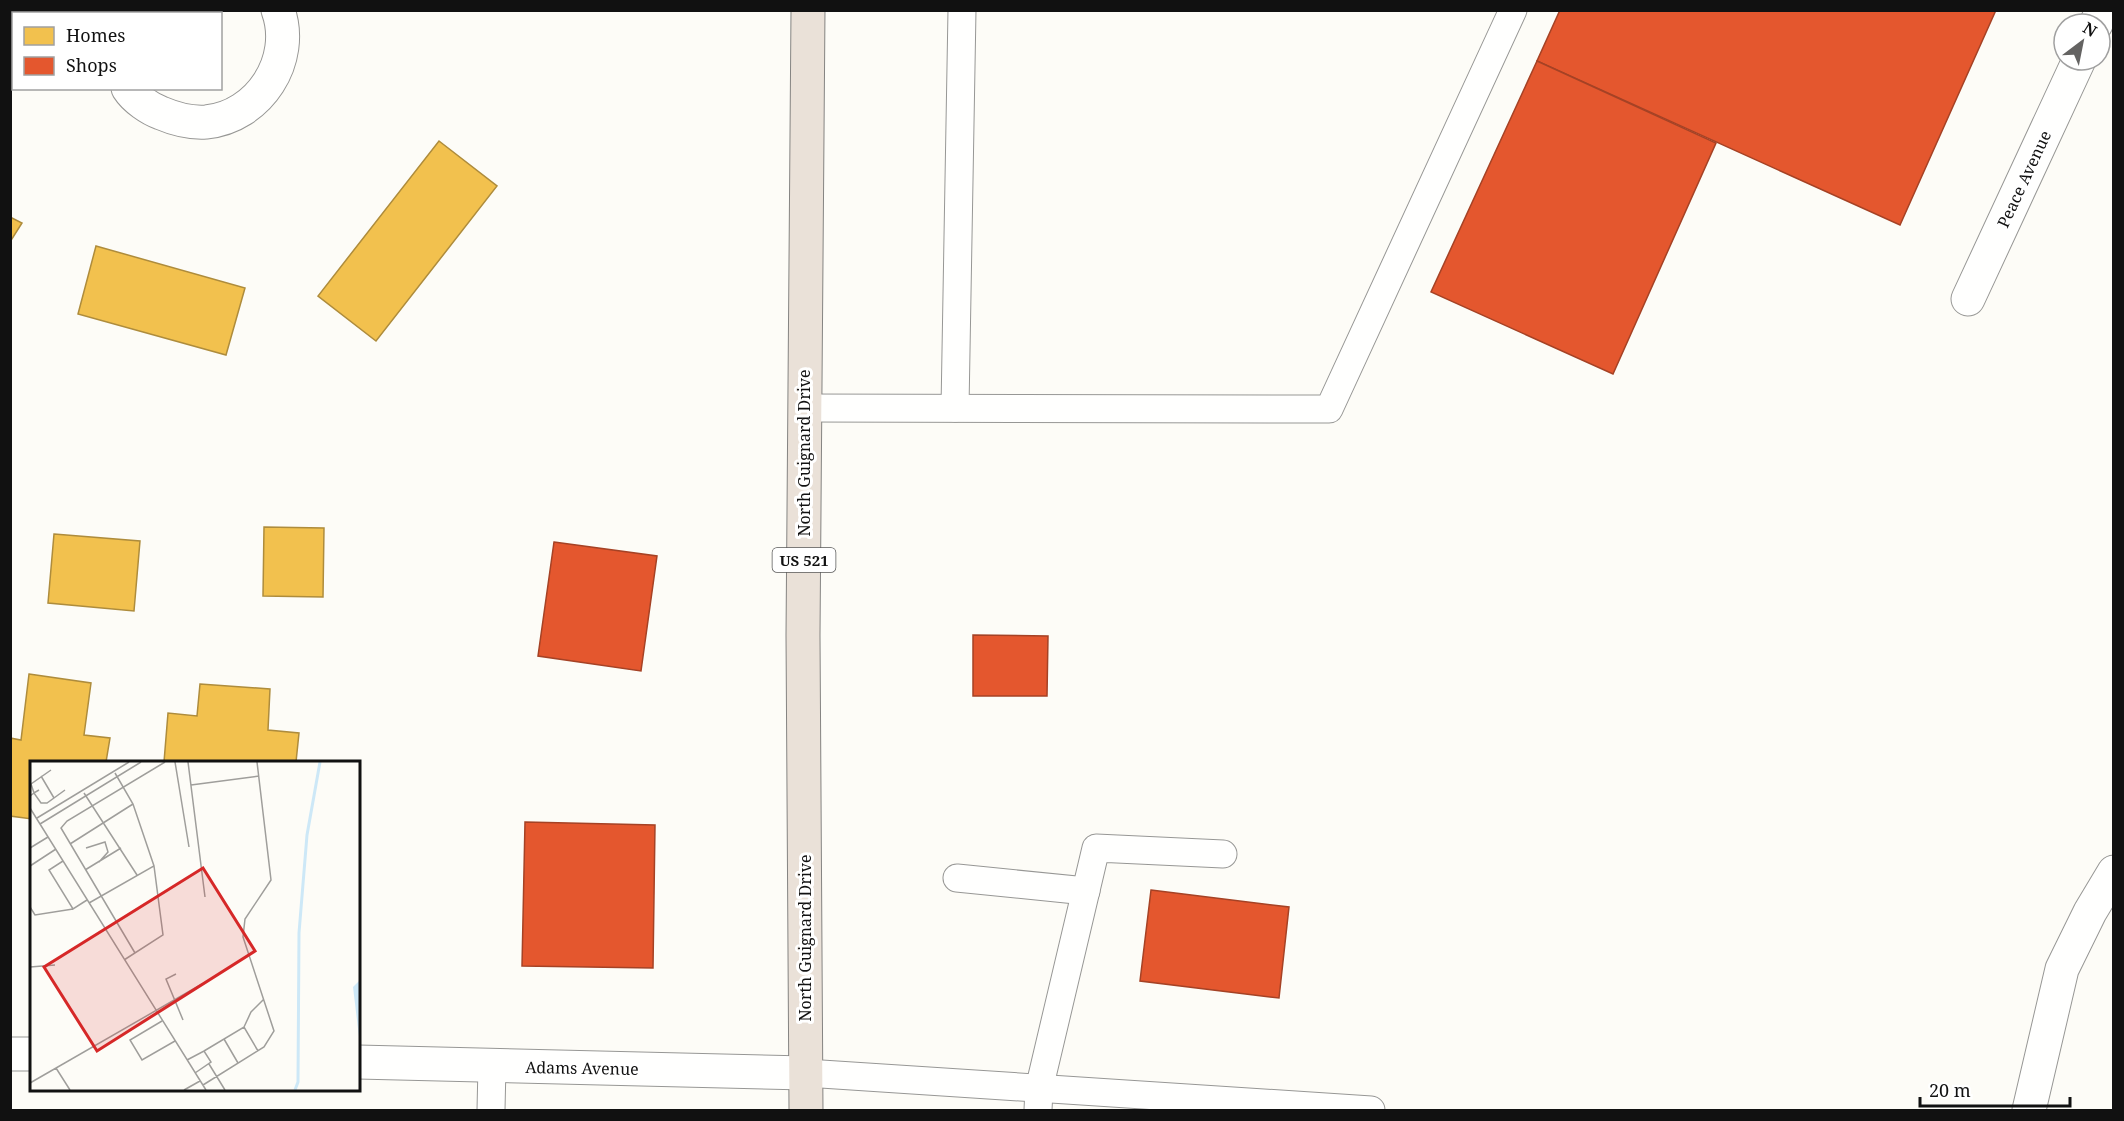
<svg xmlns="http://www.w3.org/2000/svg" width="2124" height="1121" font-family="'Noto Serif',serif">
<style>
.homes{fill:#f2c14e;stroke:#ae8c3c;stroke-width:1.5}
.shops{fill:#e4572e;stroke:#a54225;stroke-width:1.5}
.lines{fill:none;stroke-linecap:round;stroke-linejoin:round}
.lane-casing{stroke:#979795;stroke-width:29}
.street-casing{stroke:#979795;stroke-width:35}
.highway-casing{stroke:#858482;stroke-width:35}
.lane{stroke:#fffffe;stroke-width:27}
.street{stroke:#fffffe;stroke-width:33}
.highway{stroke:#eae1d8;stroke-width:33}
.labels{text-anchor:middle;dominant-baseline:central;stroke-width:6;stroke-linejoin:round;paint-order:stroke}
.shield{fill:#fff;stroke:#585858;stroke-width:1.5}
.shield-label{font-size:15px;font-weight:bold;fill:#111}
.street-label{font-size:16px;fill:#111;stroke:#fff}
.inset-river{fill:none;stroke:#cde8f7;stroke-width:3}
.inset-road{fill:none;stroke:#9f9e9b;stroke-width:1.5}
.view{fill:#d62828;fill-opacity:0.15;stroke:#d62828;stroke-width:3}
.inset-edge{fill:none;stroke:#111;stroke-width:3}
</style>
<rect width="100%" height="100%" fill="#fdfcf7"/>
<g class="homes">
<path d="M439,141L497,186L376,341L318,296Z"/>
<path d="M10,217L22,223L10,242Z"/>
<path d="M96,246L245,288L226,355L78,314Z"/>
<path d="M264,527L324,528L323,597L263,596Z"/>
<path d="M54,534L140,541L134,611L48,603Z"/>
<path d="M29,674L91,683L84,735L110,738L106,762H32V819L10,816V738L21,740Z"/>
<path d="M200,684L270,689L268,730L299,733L296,762H164L168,713L197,716Z"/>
</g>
<g class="shops">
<path d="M1560,10H1996L1900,225L1537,61Z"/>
<path d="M1537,61L1716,143L1613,374L1431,292Z"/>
<path d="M554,542L657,556L641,671L538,656Z"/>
<path d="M973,635L1048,636L1047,696H973Z"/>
<path d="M525,822L655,825L653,968L522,966Z"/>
<path d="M1151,890L1289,907L1279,998L1140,981Z"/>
</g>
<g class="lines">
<defs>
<g id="lane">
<path d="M805,408L1329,409L1513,10"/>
<path d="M955,408L962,10"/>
<path d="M957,878L1086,891"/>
<path d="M806,1073L1371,1110"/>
<path d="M491,1110L492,1066"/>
<path d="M1038,1110L1039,1089L1096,848L1223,854"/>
</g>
<g id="street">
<path d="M27,10L35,14"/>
<path d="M113,14L114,10"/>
<path d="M2096,24L2102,10"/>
<path d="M128,88C135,99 150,109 161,113C175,119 190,123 206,122C259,117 296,60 278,10"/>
<path d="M1968,299L2079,60"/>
<path d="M10,1054H32"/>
<path d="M358,1062L806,1073"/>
<path d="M2029,1110L2062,969L2090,912L2114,872"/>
</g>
<path id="highway" d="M806,1110L803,635L808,10"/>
</defs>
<use href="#lane" class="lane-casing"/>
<use href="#street" class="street-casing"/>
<use href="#highway" class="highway-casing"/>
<use href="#lane" class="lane"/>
<use href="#street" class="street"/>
<use href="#highway" class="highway"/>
</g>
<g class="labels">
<rect class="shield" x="772.5" y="548" width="63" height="24" rx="4.5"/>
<g class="shield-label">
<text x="804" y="560">US 521</text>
</g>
<g class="street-label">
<text transform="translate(2024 179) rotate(-65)">Peace Avenue</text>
<text transform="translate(804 453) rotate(-90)">North Guignard Drive</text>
<text transform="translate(805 938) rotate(-90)">North Guignard Drive</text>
<text transform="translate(582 1068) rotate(1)">Adams Avenue</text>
</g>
</g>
<g transform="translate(30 761)">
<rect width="330" height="330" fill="#fdfcf7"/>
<path d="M330,219V284L323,226Z" fill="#cde8f7"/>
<path class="inset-river" d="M265,329L268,321L269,172L277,74L290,1"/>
<path class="inset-road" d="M145,1L159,86M158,1L175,136M11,15L24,37M161,24L229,15M9,29L4,32L1,23L21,9M54,32L107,114M0,35L4,32L11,42H17L35,29M0,47L176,329M7,57L99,1M10,63L111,1M40,83L103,43M0,87L18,76M56,87L75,81L78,91L69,101M33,100L19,109L43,148L57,139M0,105L26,88M55,109L91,87M59,142L124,105L103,43L85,12M0,146L5,154L43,148M105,192L31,67L37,60L135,1M94,199L133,174L124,105M0,206L25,204M146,213L136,218L153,259M132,260L100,279L112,299L145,280M214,266L221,251L234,238M194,278L208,302M174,290L214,266L228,290M157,299L174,290L181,301L165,312M179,303L195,329M26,307L40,329M0,322L172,223M173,324L234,286L244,270L213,176L215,158L241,119L227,1M154,329L170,320"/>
<path class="view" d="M173,107L225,190L67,290L14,206Z"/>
<rect width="330" height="330" class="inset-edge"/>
</g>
<rect width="2124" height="1121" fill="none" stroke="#111111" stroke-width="24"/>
<rect x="12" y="12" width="210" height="78" fill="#ffffff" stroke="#a0a0a0" stroke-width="1.5"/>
<rect x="24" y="27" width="30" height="18" fill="#f2c14e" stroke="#a0a0a0" stroke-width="1.5"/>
<text x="66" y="42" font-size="18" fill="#111111">Homes</text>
<rect x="24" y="57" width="30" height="18" fill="#e4572e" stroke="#a0a0a0" stroke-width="1.5"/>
<text x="66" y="72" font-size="18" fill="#111111">Shops</text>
<g transform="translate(2082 42) rotate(32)"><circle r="28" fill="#ffffff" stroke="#a0a0a0" stroke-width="1.5"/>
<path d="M0-4.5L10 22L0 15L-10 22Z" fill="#646362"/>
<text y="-9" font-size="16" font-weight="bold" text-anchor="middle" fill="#111111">N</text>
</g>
<path d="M1920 1097v9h150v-9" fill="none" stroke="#111111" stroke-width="3"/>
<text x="1929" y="1097" font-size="18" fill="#111111" stroke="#ffffff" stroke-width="4.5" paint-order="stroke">20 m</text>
</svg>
